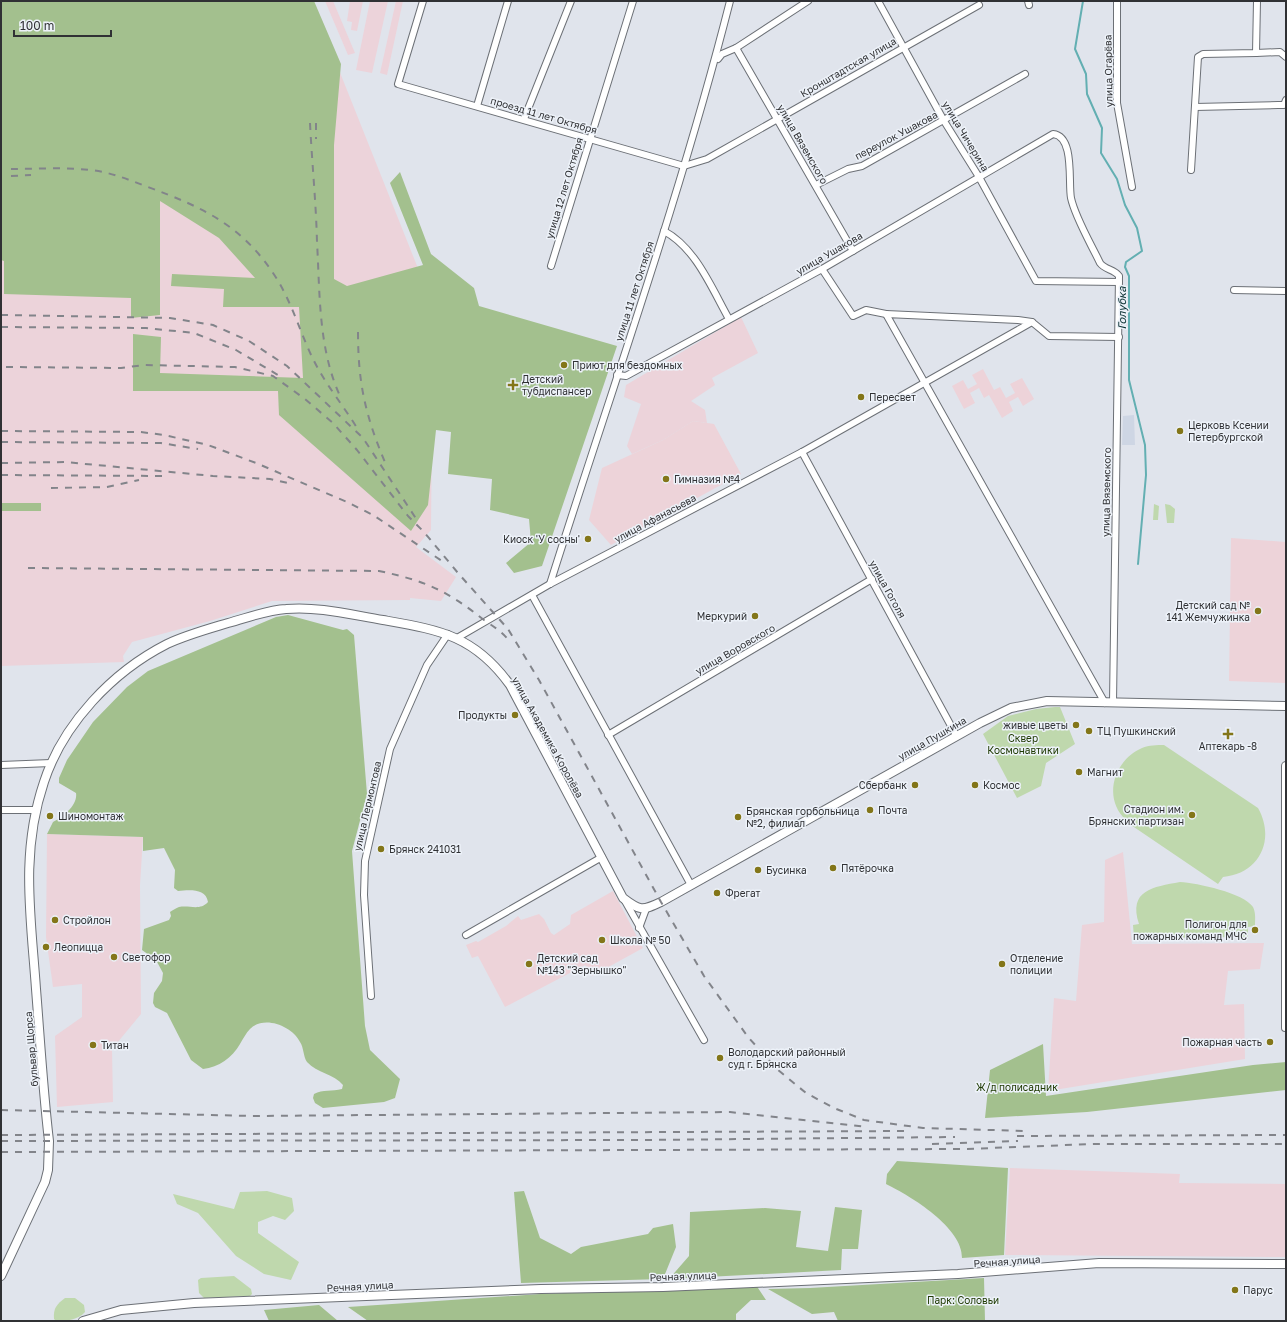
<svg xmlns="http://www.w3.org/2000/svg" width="1287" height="1322" font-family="'Golos Text',sans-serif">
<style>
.built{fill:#ced6e4}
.industrial{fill:#ecd3da}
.education{fill:#edd3d9}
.green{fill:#bfd8ad}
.forest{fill:#a3c08e}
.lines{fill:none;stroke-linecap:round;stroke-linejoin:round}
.stream{stroke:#63afb2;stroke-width:2}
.minor-casing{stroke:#6c7076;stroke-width:8}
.major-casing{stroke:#6c7076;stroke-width:10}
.minor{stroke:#fff;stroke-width:6}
.major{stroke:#fff;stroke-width:8}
.rail{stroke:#82848a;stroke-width:2;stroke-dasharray:7 7;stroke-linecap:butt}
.poi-dot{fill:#837619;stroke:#edf2f9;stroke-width:1.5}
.labels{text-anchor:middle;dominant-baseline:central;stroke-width:3;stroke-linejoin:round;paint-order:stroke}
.street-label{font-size:10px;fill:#303134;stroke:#edf2f9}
.poi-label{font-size:10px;fill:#303134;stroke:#edf2f9;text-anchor:start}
.park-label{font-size:10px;fill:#203b04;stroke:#edf2f9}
.water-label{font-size:11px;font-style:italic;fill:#093032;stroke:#edf2f9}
</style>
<rect width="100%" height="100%" fill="#e0e4ec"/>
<path class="built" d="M1134,415L1135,445H1122L1123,416Z"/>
<g class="industrial">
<path d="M1,1L339,70L433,306L431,530L416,547L456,577L441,601L410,598V600L272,601L210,621L132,642L123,656L124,662L1,666Z"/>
<path d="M325,1H333L355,53L348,55Z"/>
<path d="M350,1H363L357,31L351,30L352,22L347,21Z"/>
<path d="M370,1H388L372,73L356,70Z"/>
<path d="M396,1H403L387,75L380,73Z"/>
<path d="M741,317L758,353L712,378L715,385L691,401L705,410L707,423L693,421L663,440L632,454L627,446L641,404L624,397L626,385Z"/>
<path d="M47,834L143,837L140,885L141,1014L112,1049L113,1102L57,1107L55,1036L82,1017V984L53,987L46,937Z"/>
<path d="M1123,852L1132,944L1264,943L1260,969L1228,971L1224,1005L1244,1004L1245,1059L1048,1091L1054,998L1076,1001L1082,925L1104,922L1105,860Z"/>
<path d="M1010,1168L1180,1174L1179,1183L1286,1184V1257L1005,1255Z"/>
</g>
<g class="education">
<path d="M983,369L994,390L1000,387L1006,398L1015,393L1010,384L1022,378L1034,399L1023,406L1018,397L1009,402L1013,411L1002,418L989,395L984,398L979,388L970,393L975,403L964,409L952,386L963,380L968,389L977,384L972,375Z"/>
<path d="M693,421L714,424L741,474L611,545L589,520L602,468L663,440Z"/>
<path d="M1231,538L1286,542V683L1229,681Z"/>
<path d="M613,891L643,948L592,976L585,965L505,1007L478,956L472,958L466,945L476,941L478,942L506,926L518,916L521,920L539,914L544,919L551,933L554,935L570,924L571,915Z"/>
</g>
<g class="green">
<path d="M1154,504L1159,506L1158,520H1153Z"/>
<path d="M1165,504L1170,505L1175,509L1174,523H1167Z"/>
<path d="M1055,707H1060L1075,744L1046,763L1041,786L1017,798L983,734L1008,716L1036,709Z"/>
<path d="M1164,745L1258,808C1276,840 1259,874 1223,877L1218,884L1125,821L1126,820C1102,798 1114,760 1142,748C1149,745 1157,745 1164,745Z"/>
<path d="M1180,882C1197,883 1244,893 1253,907C1256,913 1255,920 1255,926L1248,927V937L1134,938L1133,925L1139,924C1128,890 1153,887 1180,882Z"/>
<path d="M267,1191L292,1198L294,1211L285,1220L273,1216L258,1222V1233L299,1262L291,1280L264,1274L236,1256L198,1213L177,1204L173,1194L234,1209L240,1192Z"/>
<path d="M234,1276L251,1289L252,1294L250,1296L204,1298L199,1293L198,1280L201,1278Z"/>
<path d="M65,1298H75L84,1305L85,1312C78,1320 67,1321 56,1321L54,1319C53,1308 57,1304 65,1298Z"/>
</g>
<g class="forest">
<path d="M1,1H314L341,64L334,145V279L347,286L423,265L390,183L400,172L431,254L474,288L479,306L617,346L542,566L514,573L506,563L531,542L529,519L490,510L492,479L448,474L451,432L436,430L428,505L411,531L279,415L278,391H133V334L161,337L160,373L303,378L299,307H223L224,289L171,286L172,274L255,278L219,238L160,201V315L131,318V298L4,294V261L1,260Z"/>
<rect x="1" y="503" width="40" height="8"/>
<path d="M288,615L343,630L347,629L354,635L367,794L352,851L365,1026L370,1050L400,1079L395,1098L384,1102L323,1108L315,1103L313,1098L314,1094C323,1089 332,1092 342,1089L343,1085C334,1074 317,1073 307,1062C303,1056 304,1048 300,1042C292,1026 264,1015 250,1029C246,1033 243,1039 240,1044C232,1058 219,1067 203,1069L191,1060L167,1013L155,1007L153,1003L154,993L162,981L163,973L156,960L142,950L144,929L169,920L171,916L170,912C173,910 176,908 179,907C190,905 200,911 208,902C206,888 189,890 178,891L174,888L175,870L164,848L143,851V837L47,834L53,822C63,817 78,805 76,793L59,783V778L67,760L93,722L127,687L148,671L276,617Z"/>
<path d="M1043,1044L1046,1096L1253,1065L1286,1062V1090L1087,1112L985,1118L990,1070Z"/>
<path d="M897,1161L1008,1168L1004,1255L962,1258C963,1228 911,1196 886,1184L887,1174Z"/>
<path d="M524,1191L540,1238L571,1254L581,1247L648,1234L653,1228L673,1224L676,1247L663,1279L521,1283L514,1192Z"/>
<path d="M835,1207L862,1210L858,1249H842L841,1270L669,1279L689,1256L690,1212L765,1208L801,1211L796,1247L828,1251Z"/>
<path d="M984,1278L985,1321H838L834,1312L812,1314L768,1289L810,1288Z"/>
<path d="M756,1285L766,1300H751L736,1314V1321H368L348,1307L540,1294Z"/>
<path d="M319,1305L338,1321H269L264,1310Z"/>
</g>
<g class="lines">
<path class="stream" d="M1083,1L1075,49L1086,74L1087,94L1102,128L1101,153L1117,179L1125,205L1137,228L1142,251L1126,262L1125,267L1129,276V380L1145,445L1146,475L1138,564"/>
<defs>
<g id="minor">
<path d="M423,1L398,84L684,166"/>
<path d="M878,1L944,121L979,177L1036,281L1119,282"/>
<path d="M1028,1L1029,5"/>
<path d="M1117,1V103L1132,187"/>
<path d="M736,48L853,251"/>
<path d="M1256,53L1280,52L1286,57"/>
<path d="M718,59L722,54L736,48L808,1"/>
<path d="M477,106L508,1"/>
<path d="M1195,107L1278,105H1284L1286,100"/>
<path d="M524,119L571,1"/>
<path d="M684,166L707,159L979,5"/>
<path d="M1191,170L1198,57L1203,54L1256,53L1257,1"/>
<path d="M816,185L848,169L862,166L1025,74"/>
<path d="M664,231C696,248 712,289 729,319"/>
<path d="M551,266L633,1"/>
<path d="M822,269L853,316L866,310L886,314"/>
<path d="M1234,290L1286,291"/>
<path d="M1032,322L1018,320L886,314L1105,703"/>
<path d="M617,375L626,376L822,269L1053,134C1075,136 1068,183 1071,198C1075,217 1091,244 1100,263C1105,270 1114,269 1119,276L1113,703"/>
<path d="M802,452L956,735"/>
<path d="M550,584C611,391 680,198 730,1"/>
<path d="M532,595L691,885"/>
<path d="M457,638L550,584L802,452L1032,322L1049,336L1119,337"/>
<path d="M608,735L872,579"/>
<path d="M1,765L51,763"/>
<path d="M1,810H36"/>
<path d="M625,901L704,1040"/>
<path d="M639,928L646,909"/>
<path d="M466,935L602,857"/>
<path d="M371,996L364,895L365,861L390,749L427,665L448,634"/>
<path d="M1285,1028V848"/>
</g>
<g id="major">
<path d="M1286,766V848"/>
<path d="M1,1276L45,1182L48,1170L49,1141C43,1090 40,1039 36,989C31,917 20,853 44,782C63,724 112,672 167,644C186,635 208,629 228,623C247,618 267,610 286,609C318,606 352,615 383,620C439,630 474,635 510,685L623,898C640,911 642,911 661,902L980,723L1011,708L1047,701L1286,706"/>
<path d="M83,1321L121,1310L194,1303L541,1289L663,1287L958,1274L1099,1263L1286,1264"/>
</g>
</defs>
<use href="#minor" class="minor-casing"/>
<use href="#major" class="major-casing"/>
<use href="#minor" class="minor"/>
<use href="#major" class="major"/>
<g class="rail">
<path d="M310,123C312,163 316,202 317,242C320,293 318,350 341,398"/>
<path d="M316,123V139"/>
<path d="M11,169C37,169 64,167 90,170C111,172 129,180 148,187C202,207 242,225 275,276C292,302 300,333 314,361C326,385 343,405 357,428"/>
<path d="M11,176L31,175"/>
<path d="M1,315L170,318L213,325L249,341L287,366L363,438L417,520"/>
<path d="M1,327L146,328L194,333L236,350L278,375"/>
<path d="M358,332C358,385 366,418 387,467"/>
<path d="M6,367L121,368L144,365L235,367L273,376L305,399L333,423L357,450L408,516L424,532L458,573L508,629L539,680L661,902L704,976L748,1037L778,1070L806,1093L834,1108L864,1120L923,1128L1025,1131"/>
<path d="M1,431L141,432L164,435L208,445L256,463L347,502L373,515L445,563"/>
<path d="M1,442L161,443L198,449"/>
<path d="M1,463L65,462L213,476L270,479L293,484"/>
<path d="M1,475L163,476"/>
<path d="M51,488L107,487L139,480"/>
<path d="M28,568L379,571C426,581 446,590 484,620C494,627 503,632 510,642"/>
<path d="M1,1110L252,1116L730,1112L867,1127"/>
<path d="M1,1135L905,1131"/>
<path d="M1017,1136L1286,1135"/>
<path d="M1,1141L645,1140L955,1137"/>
<path d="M932,1144L1018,1141"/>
<path d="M1,1152L966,1149L1093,1144H1286"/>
</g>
</g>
<g class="poi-dot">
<circle cx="564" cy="365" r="4"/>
<path d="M511 379h4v4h4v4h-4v4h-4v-4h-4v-4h4z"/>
<circle cx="861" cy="397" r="4"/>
<circle cx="1180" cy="431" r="4"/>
<circle cx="666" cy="479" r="4"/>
<circle cx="588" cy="539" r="4"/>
<circle cx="1258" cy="611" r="4"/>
<circle cx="755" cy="616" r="4"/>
<circle cx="515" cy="715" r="4"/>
<circle cx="1076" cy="725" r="4"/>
<circle cx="1089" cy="731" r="4"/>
<path d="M1226 728h4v4h4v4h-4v4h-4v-4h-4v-4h4z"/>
<circle cx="1079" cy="772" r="4"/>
<circle cx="915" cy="785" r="4"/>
<circle cx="975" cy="785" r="4"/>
<circle cx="870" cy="810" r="4"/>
<circle cx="1192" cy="815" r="4"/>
<circle cx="50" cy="816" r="4"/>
<circle cx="738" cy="817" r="4"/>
<circle cx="381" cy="849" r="4"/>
<circle cx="833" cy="868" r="4"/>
<circle cx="758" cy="870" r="4"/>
<circle cx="717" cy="893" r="4"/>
<circle cx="55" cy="920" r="4"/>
<circle cx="1255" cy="930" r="4"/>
<circle cx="602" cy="940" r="4"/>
<circle cx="46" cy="947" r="4"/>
<circle cx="114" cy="957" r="4"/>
<circle cx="529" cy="964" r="4"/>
<circle cx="1002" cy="964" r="4"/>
<circle cx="1270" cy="1042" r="4"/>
<circle cx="93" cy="1045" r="4"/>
<circle cx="720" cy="1058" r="4"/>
<circle cx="1235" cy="1290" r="4"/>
</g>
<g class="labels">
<g class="street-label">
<text transform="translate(848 67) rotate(-30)">Кронштадтская улица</text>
<text transform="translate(1108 71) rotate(-91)">улица Огарёва</text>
<text transform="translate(544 115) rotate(16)">проезд 11 лет Октября</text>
<text transform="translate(896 135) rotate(-28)">переулок Ушакова</text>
<text transform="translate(966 136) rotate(59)">улица Чичерина</text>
<text transform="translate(803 144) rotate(60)">улица Вяземского</text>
<text transform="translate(564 188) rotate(-73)">улица 12 лет Октября</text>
<text transform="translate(829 253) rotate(-30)">улица Ушакова</text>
<text transform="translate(634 291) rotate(-72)">улица 11 лет Октября</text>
<text transform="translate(1106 492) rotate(-89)">улица Вяземского</text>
<text transform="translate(655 518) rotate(-28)">улица Афанасьева</text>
<text transform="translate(888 589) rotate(61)">улица Гоголя</text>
<text transform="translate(735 649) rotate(-30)">улица Воровского</text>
<text transform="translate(548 737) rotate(61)">улица Академика Королёва</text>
<text transform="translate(932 738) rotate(-30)">улица Пушкина</text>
<text transform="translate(367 806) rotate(-77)">улица Лермонтова</text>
<text transform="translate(31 1049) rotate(-95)">бульвар Щорса</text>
<text transform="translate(1007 1261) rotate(-4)">Речная улица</text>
<text transform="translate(683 1276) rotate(-2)">Речная улица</text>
<text transform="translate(360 1286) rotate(-3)">Речная улица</text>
</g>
<g class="poi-label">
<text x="572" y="365">Приют для бездомных</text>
<text x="522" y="379">Детский<tspan x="522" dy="12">тубдиспансер</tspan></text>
<text x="869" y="397">Пересвет</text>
<text x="1188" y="425">Церковь Ксении<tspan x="1188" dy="12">Петербургской</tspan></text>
<text x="674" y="479">Гимназия №4</text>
<text x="580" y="539" text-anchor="end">Киоск 'У сосны'</text>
<text x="1250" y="605" text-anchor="end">Детский сад №<tspan x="1250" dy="12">141 Жемчужинка</tspan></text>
<text x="747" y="616" text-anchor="end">Меркурий</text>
<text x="507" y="715" text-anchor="end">Продукты</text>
<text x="1068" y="725" text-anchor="end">живые цветы</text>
<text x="1097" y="731">ТЦ Пушкинский</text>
<text x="1228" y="746" text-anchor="middle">Аптекарь -8</text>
<text x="1087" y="772">Магнит</text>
<text x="907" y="785" text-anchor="end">Сбербанк</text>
<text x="983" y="785">Космос</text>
<text x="1184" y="809" text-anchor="end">Стадион им.<tspan x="1184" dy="12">Брянских партизан</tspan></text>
<text x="878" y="810">Почта</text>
<text x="746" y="811">Брянская горбольница<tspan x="746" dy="12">№2, филиал</tspan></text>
<text x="58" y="816">Шиномонтаж</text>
<text x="389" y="849">Брянск 241031</text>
<text x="841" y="868">Пятёрочка</text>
<text x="766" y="870">Бусинка</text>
<text x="725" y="893">Фрегат</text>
<text x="63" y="920">Стройлон</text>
<text x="1247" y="924" text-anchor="end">Полигон для<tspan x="1247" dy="12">пожарных команд МЧС</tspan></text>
<text x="610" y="940">Школа № 50</text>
<text x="54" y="947">Леопицца</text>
<text x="122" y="957">Светофор</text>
<text x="537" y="958">Детский сад<tspan x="537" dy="12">№143 "Зернышко"</tspan></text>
<text x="1010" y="958">Отделение<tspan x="1010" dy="12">полиции</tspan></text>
<text x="1262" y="1042" text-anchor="end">Пожарная часть</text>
<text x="101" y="1045">Титан</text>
<text x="728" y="1052">Володарский районный<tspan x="728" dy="12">суд г. Брянска</tspan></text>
<text x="1243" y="1290">Парус</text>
</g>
<g class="park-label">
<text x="1023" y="738">Сквер<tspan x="1023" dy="12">Космонавтики</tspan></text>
<text x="1017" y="1087">Ж/д полисадник</text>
<text x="963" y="1300">Парк: Соловьи</text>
</g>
<g class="water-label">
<text transform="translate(1121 308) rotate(-90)">Голубка</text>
</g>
</g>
<rect width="1287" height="1322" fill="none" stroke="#303134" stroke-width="4"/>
<path d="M14 30v6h97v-6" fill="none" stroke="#303134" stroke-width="2"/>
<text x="20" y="30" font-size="12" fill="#303134" stroke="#edf2f9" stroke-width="3" paint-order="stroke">100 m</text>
</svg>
